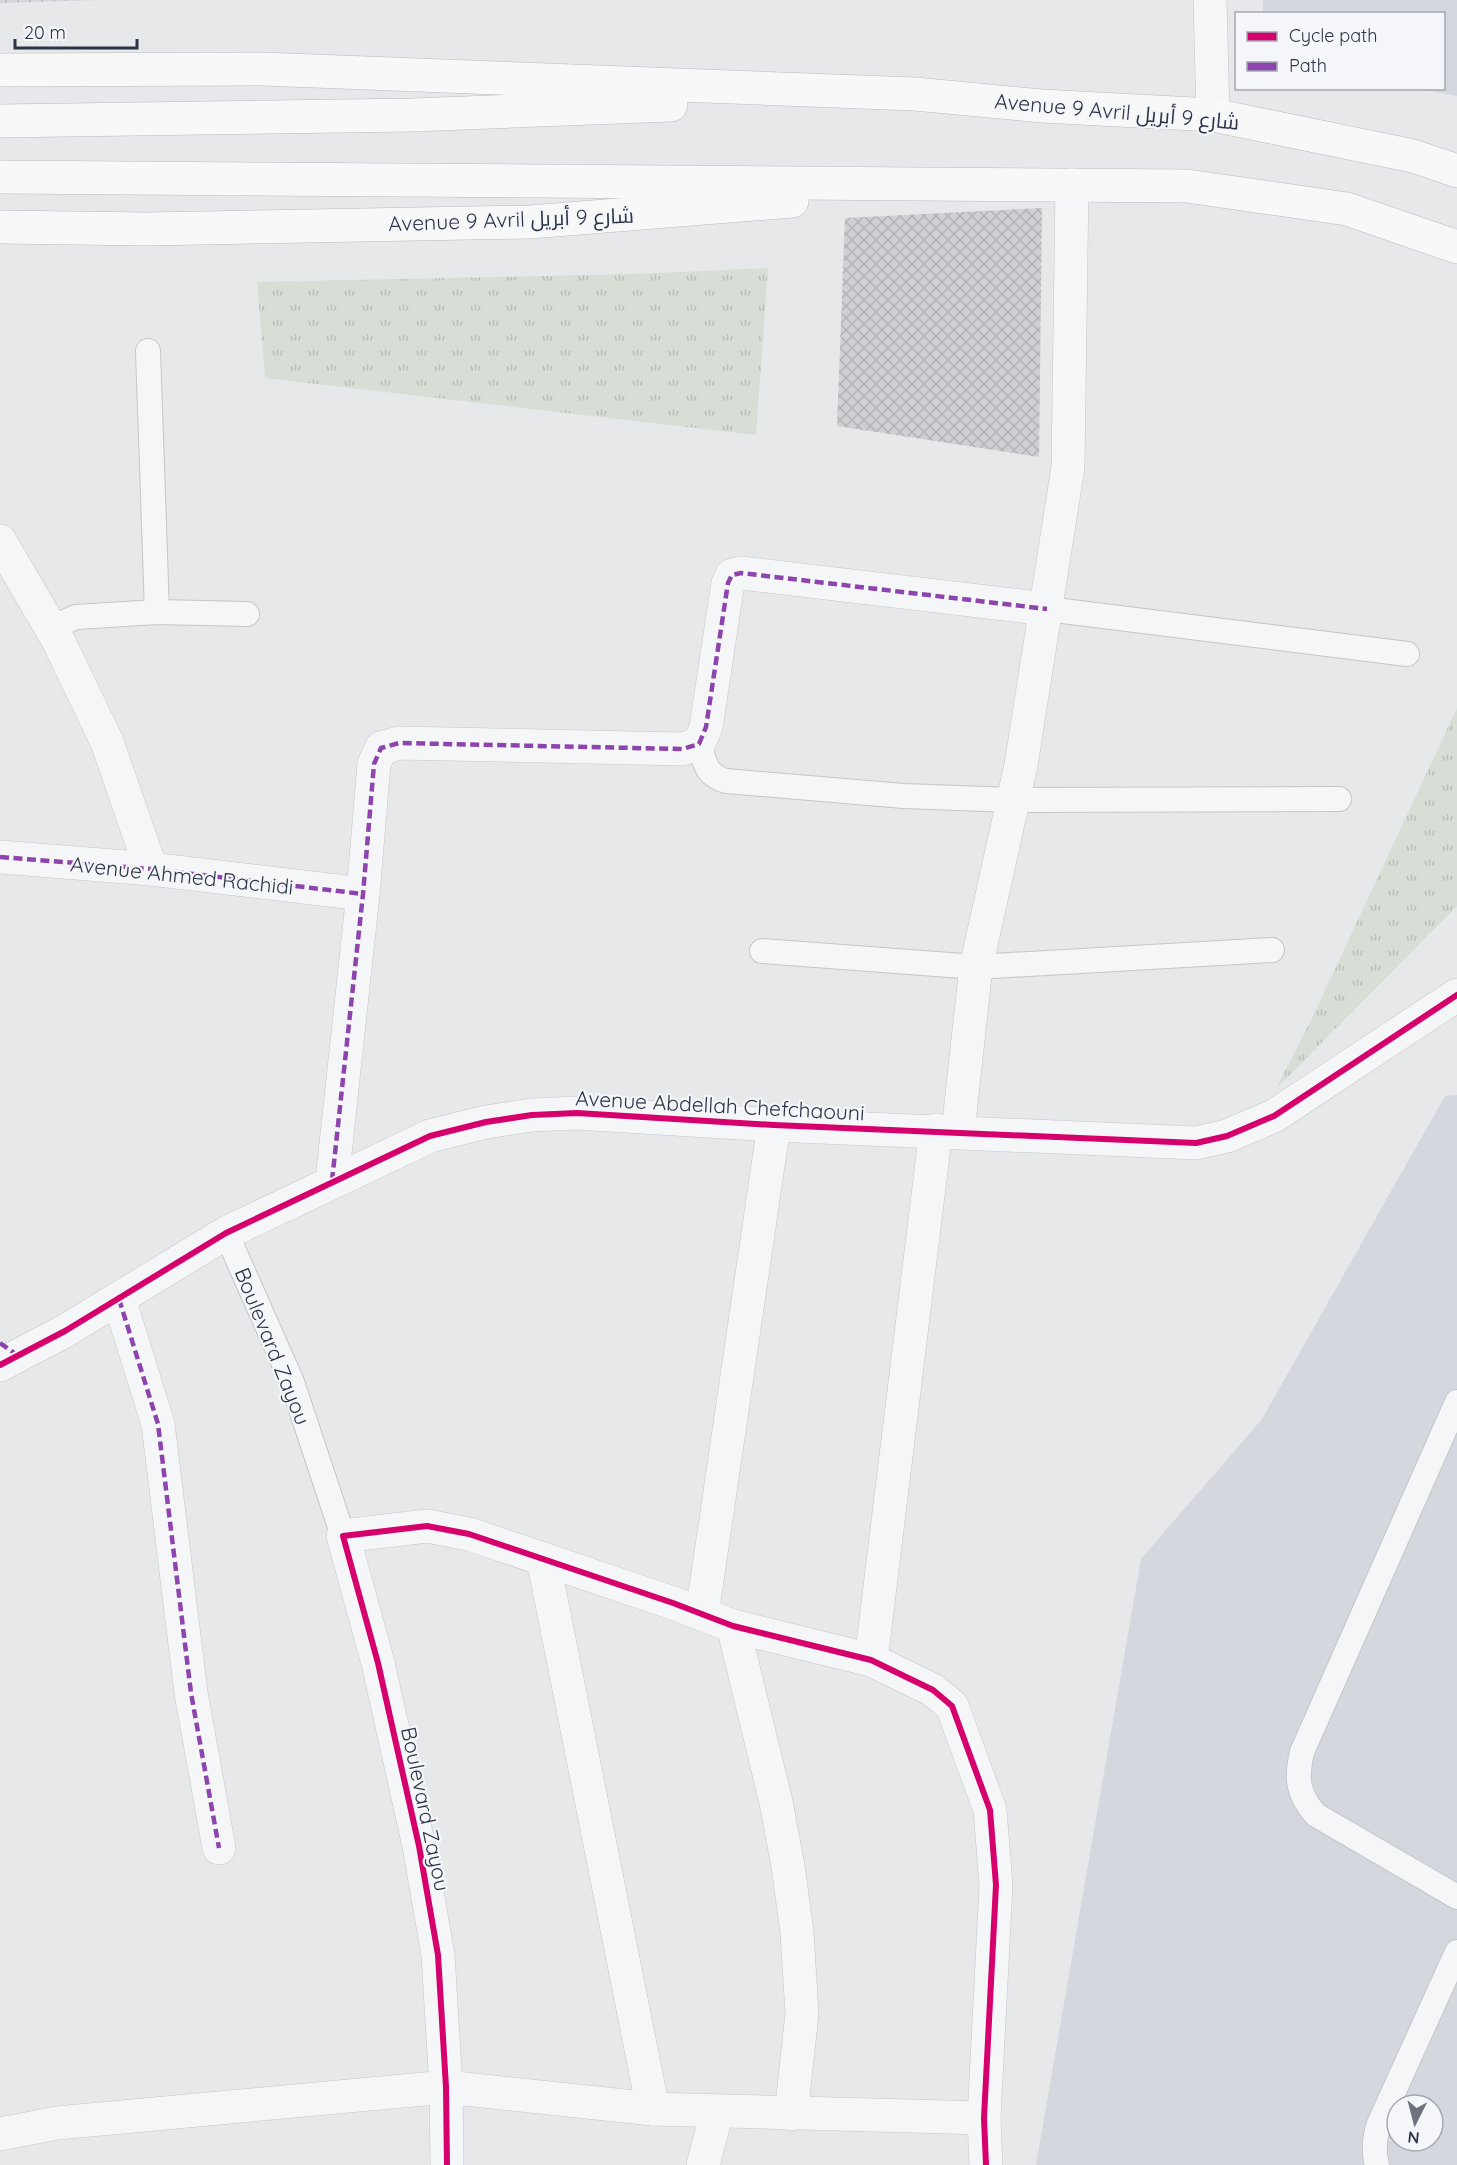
<svg xmlns="http://www.w3.org/2000/svg" width="1457" height="2165" font-family="Quicksand,Cairo,sans-serif">
<style>
.built{fill:#d4d7dd;fill-rule:evenodd}
.industrial{fill:url(#industrial-grid)}
.park{fill:url(#park-tufts)}
.building{fill:url(#building-cross-hatch)}
.lines{fill:none;stroke-linecap:round;stroke-linejoin:round}
.service-casing{stroke:#c4c6c8;stroke-width:26}
.minor-casing{stroke:#c4c6c8;stroke-width:34}
.trunk-casing{stroke:#b8bbbf;stroke-width:34}
.service{stroke:#f5f6f7;stroke-width:24}
.minor{stroke:#f5f6f7;stroke-width:33}
.trunk{stroke:#f8f8f8;stroke-width:33}
.quiet{stroke:#8e44ad;stroke-width:4.5;stroke-dasharray:9 4.5;stroke-linecap:butt}
.cycleway-casing{stroke:#f4f6f9;stroke-width:10}
.cycleway{stroke:#d6006c;stroke-width:6}
.labels{text-anchor:middle;dominant-baseline:central;stroke-width:4.5;stroke-linejoin:round;paint-order:stroke}
.street-label{font-size:21px;fill:#2b3445;stroke:#f4f6f9}
</style>
<defs>
<pattern id="industrial-grid" width="8" height="8" patternUnits="userSpaceOnUse" patternTransform="scale(1.5)"><rect width="8" height="8" fill="#d4d7dd"/><path d="M0 4h8M4 0v8" fill="none" stroke="#b6b9bf"/></pattern>
<pattern id="park-tufts" width="24" height="20" patternUnits="userSpaceOnUse" patternTransform="scale(1.5)"><rect width="24" height="20" fill="#d6ded6"/><path d="M3 7l-1-3M5 7V3M7 7l1-3M15 17l-1-3M17 17v-4M19 17l1-3" fill="none" stroke="#b8bfb9"/></pattern>
<pattern id="building-cross-hatch" width="8" height="8" patternUnits="userSpaceOnUse" patternTransform="scale(1.5)"><rect width="8" height="8" fill="#ced0d3"/><path d="M0 0l8 8M0 8l8-8" fill="none" stroke="#b1b3b6"/></pattern>
</defs>
<rect width="100%" height="100%" fill="#e6e8ea"/>
<g class="built">
<path d="M1263,0H1457V96L1421,89L1444,88V14L1263,13Z"/>
<path d="M1457,1095V2165H1036L1141,1559L1262,1419L1445,1096ZM1397,2105H1433V2141H1397Z"/>
</g>
<path class="industrial" d="M0,0H99L0,3Z"/>
<g class="park">
<path d="M768,268L756,435L265,378L257,282L634,274Z"/>
<path d="M1457,708V906L1276,1089L1313,1016Z"/>
</g>
<path class="building" d="M1042,208L1039,457L837,426L845,218Z"/>
<g class="lines">
<defs>
<g id="service">
<path d="M148,351L157,612"/>
<path d="M1047,609L1407,654"/>
<path d="M51,628L76,617L157,612L247,614"/>
<path d="M699,744C705,762 705,775 726,781L904,796L1013,800L1339,799"/>
<path d="M762,951L976,967L1272,950"/>
<path d="M226,1233L292,1382L343,1536"/>
<path d="M1457,1402L1302,1752C1296,1778 1297,1794 1316,1815L1457,1897"/>
<path d="M1377,2165C1373,2150 1374,2138 1379,2124L1457,1952"/>
</g>
<g id="minor">
<path d="M1210,0L1213,115"/>
<path d="M0,541L59,642L107,742L151,869"/>
<path d="M0,857L151,869L363,894"/>
<path d="M958,1131L976,967L1021,765L1068,467L1072,185"/>
<path d="M332,1181L363,894L374,764L381,748L399,743L682,749L699,744L706,727L728,583L732,575L741,573L1047,609"/>
<path d="M119,1299L158,1424L191,1693L219,1848"/>
<path d="M0,1365L65,1331L226,1233L430,1136L486,1122L532,1115L577,1113L774,1125L1196,1143L1227,1136L1274,1116L1457,995"/>
<path d="M543,1559L653,2109"/>
<path d="M702,1614L774,1125"/>
<path d="M733,1626L776,1802L788,1866L797,1932L802,2014L791,2114"/>
<path d="M871,1660L936,1130"/>
<path d="M0,2134L57,2123L446,2087L653,2109L984,2118"/>
<path d="M447,2165L446,2087L438,1955L419,1846L378,1663L343,1536L427,1526L469,1534L673,1603L733,1626L871,1660L933,1690L952,1706L990,1810L996,1885L984,2118L986,2165"/>
<path d="M703,2165L717,2112"/>
</g>
<g id="trunk">
<path d="M0,70L262,69L915,94L1042,106L1213,115L1413,156L1457,171"/>
<path d="M0,121L412,115L671,105"/>
<path d="M0,177L1187,186L1347,209L1457,247"/>
<path d="M0,227L147,229L530,222L792,201"/>
</g>
</defs>
<use href="#service" class="service-casing"/>
<use href="#minor" class="minor-casing"/>
<use href="#trunk" class="trunk-casing"/>
<use href="#service" class="service"/>
<use href="#minor" class="minor"/>
<use href="#trunk" class="trunk"/>
<g class="quiet">
<path d="M0,857L151,869L363,894"/>
<path d="M332,1181L363,894L374,764L381,748L399,743L682,749L699,744L706,727L728,583L732,575L741,573L1047,609"/>
<path d="M119,1299L158,1424L191,1693L219,1848"/>
<path d="M0,1343L17,1355"/>
</g>
<defs>
<g id="cycleway">
<path d="M0,1365L65,1331L226,1233L430,1136L486,1122L532,1115L577,1113L774,1125L1196,1143L1227,1136L1274,1116L1457,995"/>
<path d="M447,2165L446,2087L438,1955L419,1846L378,1663L343,1536L427,1526L469,1534L673,1603L733,1626L871,1660L933,1690L952,1706L990,1810L996,1885L984,2118L986,2165"/>
</g>
</defs>
<use href="#cycleway" class="cycleway-casing"/>
<use href="#cycleway" class="cycleway"/>
</g>
<g class="labels">
<g class="street-label">
<text transform="translate(1117 111) rotate(5)">Avenue 9 Avril شارع 9 أبريل</text>
<text transform="translate(511 219) rotate(-2)">Avenue 9 Avril شارع 9 أبريل</text>
<text transform="translate(182 875) rotate(6)">Avenue Ahmed Rachidi</text>
<text transform="translate(720 1105) rotate(3)">Avenue Abdellah Chefchaouni</text>
<text transform="translate(273 1346) rotate(68)">Boulevard Zayou</text>
<text transform="translate(426 1809) rotate(78)">Boulevard Zayou</text>
</g>
</g>
<rect x="1235" y="12" width="210" height="78" fill="#f4f6f9" stroke="#a4a8b1" stroke-width="1.5"/>
<rect x="1247" y="32" width="30" height="9" fill="#d6006c" stroke="#a4a8b1" stroke-width="1.5"/>
<text x="1289" y="42" font-size="18" fill="#2b3445">Cycle path</text>
<rect x="1247" y="62" width="30" height="9" fill="#8e44ad" stroke="#a4a8b1" stroke-width="1.5"/>
<text x="1289" y="72" font-size="18" fill="#2b3445">Path</text>
<g transform="translate(1415 2123) rotate(186)"><circle r="28" fill="#f4f6f9" stroke="#a4a8b1" stroke-width="1.5"/>
<path d="M0-4.5L10 22L0 15L-10 22Z" fill="#6c737f"/>
<text y="-9" font-size="16" font-weight="bold" text-anchor="middle" fill="#2b3445">N</text>
</g>
<path d="M15 39v9h122v-9" fill="none" stroke="#2b3445" stroke-width="3"/>
<text x="24" y="39" font-size="18" fill="#2b3445" stroke="#f4f6f9" stroke-width="4.5" paint-order="stroke">20 m</text>
</svg>
